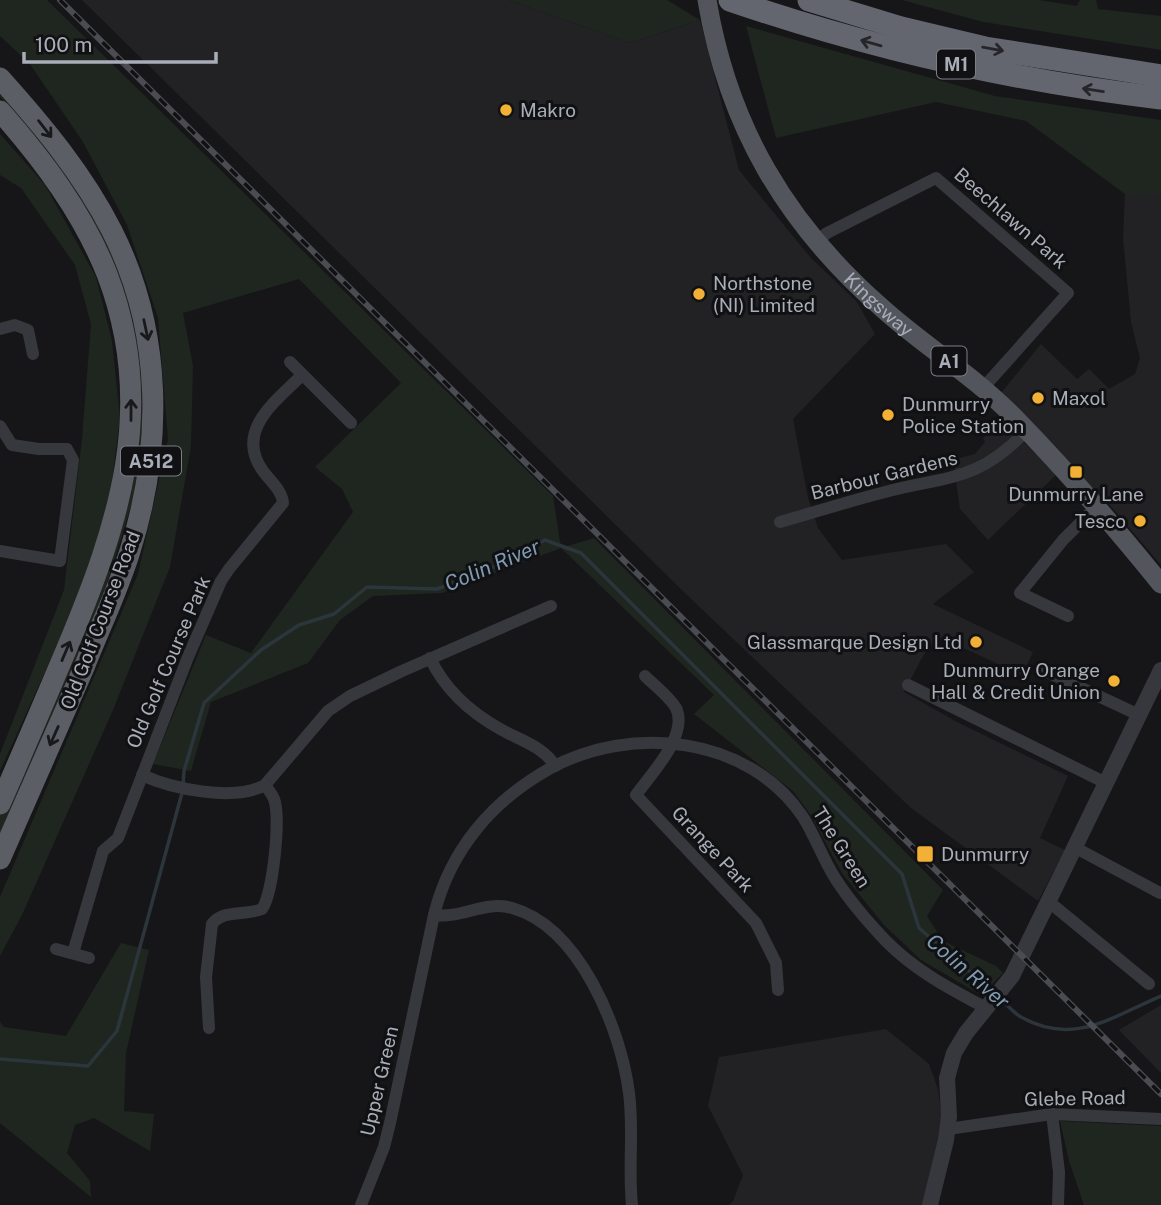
<svg xmlns="http://www.w3.org/2000/svg" width="1161" height="1205" font-family="'Public Sans',sans-serif">
<style>
.built{fill:#222225}
.green{fill:#1e261f}
.lines{fill:none;stroke-linecap:round;stroke-linejoin:round}
.stream{stroke:#2c353c;stroke-width:3.5}
.minor{stroke:#37383d;stroke-width:12}
.tertiary{stroke:#37383d;stroke-width:16}
.primary{stroke:#53555c;stroke-width:19}
.trunk{stroke:#5b5e65;stroke-width:21}
.motorway{stroke:#63666e;stroke-width:23}
.rail-casing{stroke:#4a4c52;stroke-width:6}
.rail{stroke:#111113;stroke-width:3.5;stroke-dasharray:10;stroke-linecap:butt}
.oneway{stroke:#26262a}
.oneway2{stroke:#18191b}
.poi-dot{fill:#f2b134;stroke:#111113;stroke-width:2.5}
.labels{text-anchor:middle;dominant-baseline:central;stroke-width:6;stroke-linejoin:round;paint-order:stroke}
.shield{fill:#111113;stroke:#7b7e86;stroke-width:2}
.shield-label{font-size:18px;font-weight:bold;fill:#a8adb8}
.poi-label{font-size:19px;fill:#a8adb8;stroke:#111113;text-anchor:start}
.street-label{font-size:19px;fill:#a8adb8;stroke:#111113}
.water-label{font-size:21px;font-style:italic;fill:#7f9bb3;stroke:#111113}
</style>
<rect width="100%" height="100%" fill="#161618"/>
<g class="built">
<path d="M82,0H509L630,43L700,20L739,170L810,257L857,302L875,334L793,419L808,498L818,528L842,560L946,544L974,572L933,604L1033,652L1022,675L942,638L935,639L923,656L904,692L957,722L1068,776L1040,838L1065,850L1038,901L911,808L687,595Z"/>
<path d="M1125,194H1161V565L1102,496L1098,497L1001,393L1041,344L1077,379L1089,369L1109,389L1135,374L1140,358L1131,322L1123,238Z"/>
<path d="M999,425L1028,446L1057,474L988,540L960,509L953,460L975,454L985,442L983,438Z"/>
<path d="M1161,1005V1073L1119,1030Z"/>
<path d="M886,1029L929,1064L938,1089L943,1126L924,1205H729L733,1201L743,1175L708,1106L719,1057Z"/>
</g>
<g class="green">
<path d="M0,0H47L553,496L561,548L594,538L943,890L927,916L943,941L996,966L1003,973L981,995L921,960L884,925L842,873L810,814L793,791L694,714L714,695L561,548L442,593L373,596L340,620L308,663L211,702L191,771L153,764L206,635L251,653L353,512L342,489L315,467L401,383L299,279L183,313L193,366L191,446L170,567L113,710L22,915L0,956V897L138,574L168,439L158,318L127,225L83,142L30,64L0,36Z"/>
<path d="M509,0H667L700,20L630,43Z"/>
<path d="M902,0H1039L1077,6L1080,0H1096L1098,9L1161,16V50L983,22Z"/>
<path d="M746,26L995,96L1161,120V194H1125L1026,121L936,102L776,138Z"/>
<path d="M0,90L82,193L110,246L125,286L142,365V441L134,497L109,577L89,630L0,834V814L124,502L127,321L15,113L0,97Z"/>
<path d="M0,134L45,185L96,277L112,341L120,417L109,507L67,624L0,771V754L64,590L82,439L91,324L75,265L21,188L0,175Z"/>
<path d="M121,943L149,950L126,1053L124,1111L154,1114L150,1151L94,1118L75,1125L67,1153L90,1181L91,1197L0,1123V1022L4,1027L66,1036Z"/>
<path d="M1060,1121L1161,1126V1205H1084L1069,1161Z"/>
</g>
<g class="lines">
<g class="stream">
<path d="M183,785L184,771L204,703L261,650L299,625L334,614L367,587L437,589L504,563L545,540L581,553L902,874L919,928L992,991"/>
<path d="M1001,999C1007,1005 1014,1013 1021,1017C1074,1047 1113,1016 1161,996"/>
<path d="M0,1059L88,1066L117,1031L182,793"/>
</g>
<g class="minor">
<path d="M816,242L827,233L936,178L1068,293L983,388"/>
<path d="M0,329L15,325L28,330L33,354"/>
<path d="M290,362L351,423"/>
<path d="M0,426L12,445L39,449H67L73,460L60,561L0,551"/>
<path d="M780,522C815,512 850,501 885,492C946,476 978,482 1026,431"/>
<path d="M1068,616L1020,593L1063,540L1096,507"/>
<path d="M430,658C445,690 471,713 502,730C520,740 544,747 555,766"/>
<path d="M1043,670L1139,715"/>
<path d="M645,676C655,686 669,696 676,708C689,735 651,774 636,795L756,923L776,963L778,990"/>
<path d="M908,685L1106,783"/>
<path d="M142,775C172,789 235,802 265,785L328,711L350,696L402,671L551,606"/>
<path d="M1074,847L1160,893"/>
<path d="M1048,901L1149,984"/>
<path d="M56,949L89,958"/>
<path d="M73,953L103,851L118,838L188,657L221,581L229,569L283,503C282,490 270,481 263,471C234,431 276,401 302,375"/>
<path d="M209,1028L206,977L212,924C224,909 245,916 262,909C273,894 281,817 274,799C272,794 268,789 265,785"/>
<path d="M1052,1114L1059,1172L1058,1205"/>
<path d="M948,1129L1052,1114L1161,1119"/>
<path d="M361,1205L384,1147L390,1123L434,915"/>
<path d="M632,1205C628,1168 634,1130 629,1093C621,1030 580,927 512,908C485,900 462,919 434,915C450,850 492,801 549,769C630,724 748,735 803,817C815,836 823,859 835,878C849,900 867,921 885,940C914,970 950,989 986,1008"/>
</g>
<path class="tertiary" d="M930,1205L946,1140L949,1116L947,1078L954,1053L966,1033L1012,976L1161,670"/>
<path class="primary" id="s1" d="M707,0C728,126 786,224 882,308C924,346 973,375 1013,416C1065,469 1114,526 1161,584"/>
<g class="trunk">
<path d="M0,78C43,126 83,174 112,231C163,332 163,446 130,551C118,590 100,627 85,665C57,730 28,795 0,859"/>
<path d="M0,111C43,160 83,213 107,274C158,407 119,524 67,648C45,700 23,752 0,804"/>
</g>
<g class="motorway">
<path d="M730,0C870,48 1014,81 1161,98"/>
<path d="M809,0L901,28L985,48L1161,76"/>
</g>
<defs>
<path id="rail" d="M60,0L1161,1094"/>
</defs>
<use href="#rail" class="rail-casing"/>
<use href="#rail" class="rail"/>
</g>
<defs><path id="oneway-shaft" d="M-6 0H5M1.5-3L5.5 0L1.5 3" fill="none" stroke-width="1.6" stroke-linecap="round" stroke-linejoin="round" transform="scale(1.75)"/></defs>
<g class="oneway">
<use href="#oneway-shaft" transform="translate(871 43) rotate(-164)"/>
<use href="#oneway-shaft" transform="translate(993 49) rotate(10)"/>
<use href="#oneway-shaft" transform="translate(1093 90) rotate(-171)"/>
</g>
<g class="oneway2">
<use href="#oneway-shaft" transform="translate(45 129) rotate(52)"/>
<use href="#oneway-shaft" transform="translate(146 330) rotate(78)"/>
<use href="#oneway-shaft" transform="translate(131 410) rotate(-90)"/>
<use href="#oneway-shaft" transform="translate(66 651) rotate(-67)"/>
<use href="#oneway-shaft" transform="translate(54 736) rotate(114)"/>
</g>
<g class="poi-dot">
<circle cx="506" cy="110" r="7"/>
<circle cx="699" cy="294" r="7"/>
<circle cx="1038" cy="398" r="7"/>
<circle cx="888" cy="415" r="7"/>
<rect x="1069" y="465" width="14" height="14" rx="3.5"/>
<circle cx="1140" cy="521" r="7"/>
<circle cx="976" cy="642" r="7"/>
<circle cx="1114" cy="681" r="7"/>
<rect x="916" y="845" width="18" height="18" rx="3.5"/>
</g>
<g class="labels">
<g class="shield">
<rect x="937" y="49.5" width="38" height="29" rx="5"/>
<rect x="931.5" y="346.5" width="35" height="29" rx="5"/>
<rect x="121" y="446.5" width="60" height="29" rx="5"/>
</g>
<g class="shield-label">
<text x="956" y="64">M1</text>
<text x="949" y="361">A1</text>
<text x="151" y="461">A512</text>
</g>
<g class="poi-label">
<text x="520" y="110">Makro</text>
<text x="713" y="283">Northstone<tspan x="713" dy="22">(NI) Limited</tspan></text>
<text x="1052" y="398">Maxol</text>
<text x="902" y="404">Dunmurry<tspan x="902" dy="22">Police Station</tspan></text>
<text x="1076" y="494" text-anchor="middle">Dunmurry Lane</text>
<text x="1126" y="521" text-anchor="end">Tesco</text>
<text x="962" y="642" text-anchor="end">Glassmarque Design Ltd</text>
<text x="1100" y="670" text-anchor="end">Dunmurry Orange<tspan x="1100" dy="22">Hall &amp; Credit Union</tspan></text>
<text x="941" y="854">Dunmurry</text>
</g>
<g class="street-label">
<text transform="translate(1011 218) rotate(41)">Beechlawn Park</text>
<text stroke="none"><textPath href="#s1" startOffset="357">Kingsway</textPath></text>
<text transform="translate(884 475) rotate(-14)">Barbour Gardens</text>
<text transform="translate(100 620) rotate(-69)">Old Golf Course Road</text>
<text transform="translate(168 662) rotate(-67)">Old Golf Course Park</text>
<text transform="translate(842 847) rotate(58)">The Green</text>
<text transform="translate(713 849) rotate(47)">Grange Park</text>
<text transform="translate(379 1081) rotate(-77)">Upper Green</text>
<text transform="translate(1075 1098) rotate(-1)">Glebe Road</text>
</g>
<g class="water-label">
<text transform="translate(492 565) rotate(-23)">Colin River</text>
<text transform="translate(968 971) rotate(41)">Colin River</text>
</g>
</g>
<path d="M24 52v10h192v-10" fill="none" stroke="#a8adb8" stroke-width="3.5"/>
<text x="35" y="52" font-size="21" fill="#a8adb8" stroke="#111113" stroke-width="5" paint-order="stroke">100 m</text>
</svg>
